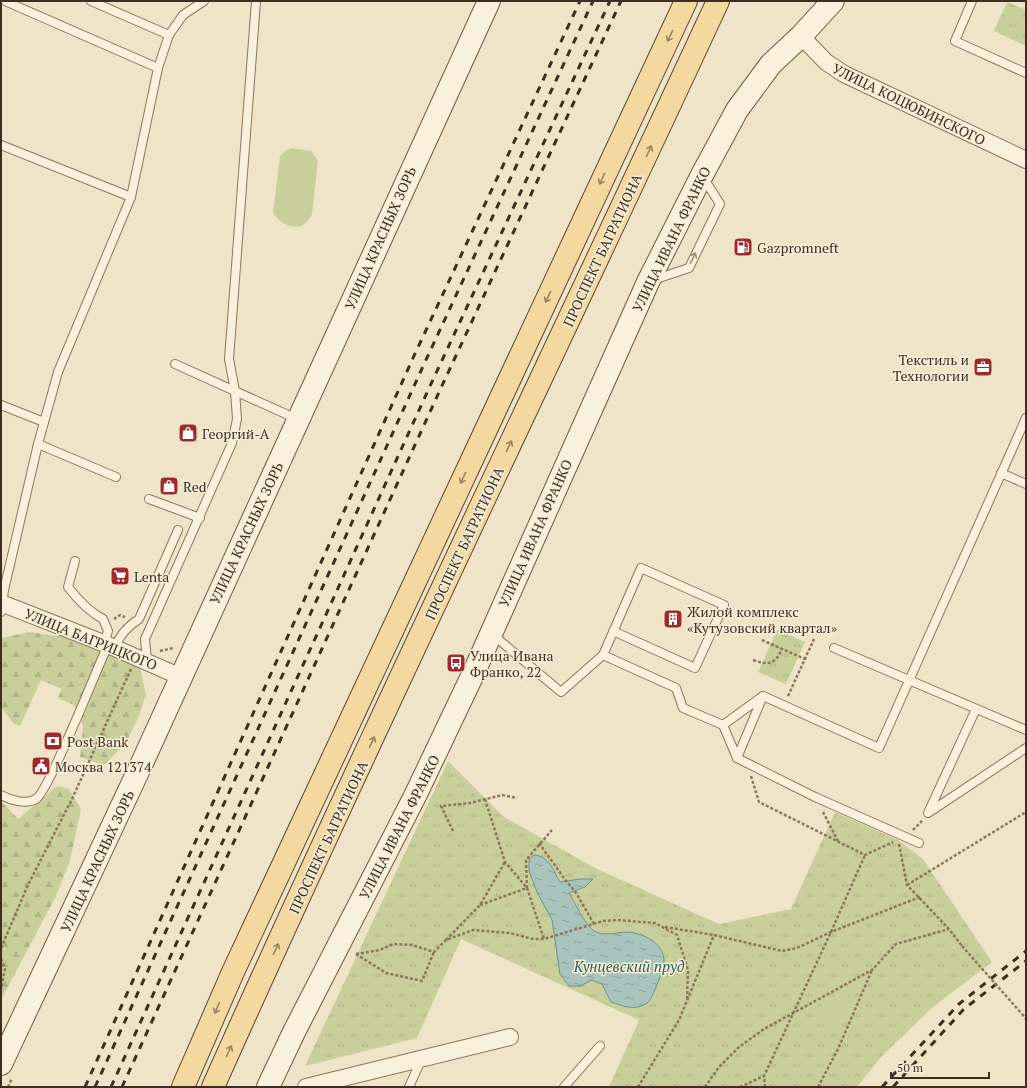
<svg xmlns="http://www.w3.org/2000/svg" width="1027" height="1088" font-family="'PT Serif',serif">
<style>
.grass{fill:url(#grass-tufts)}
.forest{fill:url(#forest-firs)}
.garden{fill:#c9cf9b}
.water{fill:url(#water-ripples);stroke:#6f938a}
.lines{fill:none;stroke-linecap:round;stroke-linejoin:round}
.lane-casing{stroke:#8d765c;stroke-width:10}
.street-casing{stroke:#8d765c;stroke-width:18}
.secondary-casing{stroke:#6f573f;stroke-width:24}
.primary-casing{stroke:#5b4430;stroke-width:24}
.path{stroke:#8d765c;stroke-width:2.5;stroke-dasharray:3 2;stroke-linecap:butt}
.lane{stroke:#faf1dc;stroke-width:8}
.street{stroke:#faf1dc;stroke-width:16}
.secondary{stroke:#faf1dc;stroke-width:22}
.primary{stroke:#f3d9a0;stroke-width:22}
.rail{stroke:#3d2e20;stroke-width:3;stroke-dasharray:7 7;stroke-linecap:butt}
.path-bridge{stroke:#8d765c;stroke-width:2.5;stroke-dasharray:3 2;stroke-linecap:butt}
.oneway{stroke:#988460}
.oneway2{stroke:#9c907e}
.labels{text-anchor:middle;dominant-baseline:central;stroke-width:3;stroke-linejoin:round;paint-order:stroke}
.street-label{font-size:14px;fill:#3d2e20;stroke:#f7eed8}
.poi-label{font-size:14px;fill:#3d2e20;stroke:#f7eed8;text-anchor:start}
.water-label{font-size:15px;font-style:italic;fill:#2f5d5a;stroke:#f7eed8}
</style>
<defs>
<pattern id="grass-tufts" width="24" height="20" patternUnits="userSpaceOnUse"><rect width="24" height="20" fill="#c9cf9b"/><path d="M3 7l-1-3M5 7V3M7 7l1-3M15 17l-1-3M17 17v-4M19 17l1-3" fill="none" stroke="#aeb285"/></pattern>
<pattern id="forest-firs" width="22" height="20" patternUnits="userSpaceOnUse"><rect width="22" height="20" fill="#c9cf9b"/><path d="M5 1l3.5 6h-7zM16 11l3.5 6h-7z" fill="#aeb285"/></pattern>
<pattern id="water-ripples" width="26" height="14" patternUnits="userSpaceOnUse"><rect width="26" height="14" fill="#a9c4bc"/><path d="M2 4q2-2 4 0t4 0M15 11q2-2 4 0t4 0" fill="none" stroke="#8ba098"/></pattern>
</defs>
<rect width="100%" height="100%" fill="#f0e4c8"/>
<g class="grass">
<path d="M1007,2L1026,10V46L994,31Z"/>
<path d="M777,630L805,642L786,684L758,672Z"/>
<path d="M448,761L504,817L597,869L719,924L791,909L835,812L898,840L923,859L992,962L933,1007L881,1057L857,1087H609L639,1020L461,939L417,1038L305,1066Z"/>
</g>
<g class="forest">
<path d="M29,632L77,639L139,662L146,695L138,718L126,743L104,765L80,757L83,726L74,705L58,698L62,689L41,680L20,726L14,724L1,707V640L2,638Z"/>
<path d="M57,786L69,789L81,809L70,861L56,896L1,1000V801L18,819Z"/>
</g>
<g class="garden">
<path d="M292,148L311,151L318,161L312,214C310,218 306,224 301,226C290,229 279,222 273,213L280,156L285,151Z"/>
<path d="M842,990L853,1004L840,1029L820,1004Z"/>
</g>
<path class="water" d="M534,855C549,856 553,870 560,882L580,879H593L585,887L569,893C575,903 586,926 594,931C604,937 617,932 627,932C643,933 665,943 664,962C664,968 660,975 659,980C656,986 652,1000 646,1004C634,1011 623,1006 611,1002L602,984L591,980L581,986H569L560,974L552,920L537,892L529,871V859Z"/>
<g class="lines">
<defs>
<g id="lane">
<path d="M91,1L169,35"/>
<path d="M972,1L955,41L1026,73"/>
<path d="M158,68L169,35L183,15L204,1"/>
<path d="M1,145L131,197"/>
<path d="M653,280L689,268L720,204L703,177"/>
<path d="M175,364L297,419"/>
<path d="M1,405L44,422"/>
<path d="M38,444L116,477"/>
<path d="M1001,473L1026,484"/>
<path d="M149,499L200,518"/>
<path d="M75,561L68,587C78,600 88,611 103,619L108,631L104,643"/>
<path d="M1,612L4,590L38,444L58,372L131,197L158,68L5,1"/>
<path d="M492,634L561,692L603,655L676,688L683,708L723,725L737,758L815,797L919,843"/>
<path d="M114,648C121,634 127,627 139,619L178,530"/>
<path d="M834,648L1026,730"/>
<path d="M603,655L641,568L724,605L695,668L613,631"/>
<path d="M147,661L145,639L232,443L237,419L235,391L229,359L256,1"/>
<path d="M976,709L928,813L1026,748"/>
<path d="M723,725L763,696L879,748L1026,418"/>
<path d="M737,758L763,696"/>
<path d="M1,795C10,800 26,805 36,799C49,791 97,668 108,645"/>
<path d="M409,1087L422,1058"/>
<path d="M564,1087L600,1046"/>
</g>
<g id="street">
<path d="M801,36L826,62L844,74L1026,160"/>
<path d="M1,603L108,645L181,677"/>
<path d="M306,1087L510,1037"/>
</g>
<g id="secondary">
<path d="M1,1064L142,763L489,1"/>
<path d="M268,1087L294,1032L416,794L474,672L648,282L702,175L737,110L771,64L801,36L833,1"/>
</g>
<g id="primary">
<path d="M183,1087L233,972L686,1"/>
<path d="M213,1087C376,722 550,363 718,1"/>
</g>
</defs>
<use href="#lane" class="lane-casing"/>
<use href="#street" class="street-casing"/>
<use href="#secondary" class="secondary-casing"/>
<use href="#primary" class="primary-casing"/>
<g class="path">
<path d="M114,619L120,615L125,617"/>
<path d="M762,640L805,659"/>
<path d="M160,651L173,648"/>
<path d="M753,660C768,665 775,665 782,649"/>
<path d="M788,696L814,639"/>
<path d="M751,776L759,802L865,855L893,842"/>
<path d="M485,799L505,862L527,888L544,939"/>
<path d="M823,812L838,841"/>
<path d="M913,830L922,821"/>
<path d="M453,831L441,806L470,803L502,795L517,798"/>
<path d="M539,843L566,881L575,891L594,924"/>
<path d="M899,844L907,885L949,929L962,946"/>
<path d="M907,885L1026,812"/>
<path d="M480,905L527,888L526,860L552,830"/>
<path d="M665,927L714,935L782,951L797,948L831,932L920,897"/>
<path d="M446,940L480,905L505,862"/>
<path d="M1,948L28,885L72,799L131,669"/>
<path d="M356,954L380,950L393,944L412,945L434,952L446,940L473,930L510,933L533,939H544L603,921L617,920L655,923L677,935L688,970L687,1001"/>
<path d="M356,954L386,973L422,981L434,952"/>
<path d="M1,959L5,969L1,989"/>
<path d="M1022,1014L1026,1019"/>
<path d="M8,1087L12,1078"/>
<path d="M638,1087L679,1020L714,935"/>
<path d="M705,1087L719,1067L739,1047L764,1029L872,970L896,944L949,929"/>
<path d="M740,1087L764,1076"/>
<path d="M765,1087L764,1076L831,932L865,855"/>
<path d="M818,1087L838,1049L872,970"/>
</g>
<use href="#lane" class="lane"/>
<use href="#street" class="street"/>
<use href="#secondary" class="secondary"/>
<use href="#primary" class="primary"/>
<g class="rail">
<path d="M85,1087L413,358L580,1"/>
<path d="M95,1087L425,362L593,1"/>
<path d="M111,1087L430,386L610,1"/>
<path d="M122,1087L440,390L621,1"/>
<path d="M882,1087L959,1004L1026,951"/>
<path d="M893,1087L964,1009L1026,961"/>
</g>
<path class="path-bridge" d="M962,946L1022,1014"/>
</g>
<defs><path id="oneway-shaft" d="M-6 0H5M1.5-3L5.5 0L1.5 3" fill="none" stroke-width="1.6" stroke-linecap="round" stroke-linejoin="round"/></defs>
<g class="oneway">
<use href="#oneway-shaft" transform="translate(670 36) rotate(115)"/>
<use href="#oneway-shaft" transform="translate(649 151) rotate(-65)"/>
<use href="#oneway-shaft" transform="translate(602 179) rotate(115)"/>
<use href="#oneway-shaft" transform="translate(548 297) rotate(115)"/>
<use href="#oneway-shaft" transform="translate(509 446) rotate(-65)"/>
<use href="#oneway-shaft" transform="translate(463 478) rotate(115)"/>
<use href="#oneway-shaft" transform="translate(372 742) rotate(-65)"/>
<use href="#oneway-shaft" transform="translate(276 949) rotate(-65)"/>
<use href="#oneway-shaft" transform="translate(217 1008) rotate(113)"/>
<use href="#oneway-shaft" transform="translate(229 1051) rotate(-66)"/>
</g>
<use class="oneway2" href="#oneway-shaft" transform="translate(693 258) rotate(-64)"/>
<defs>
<symbol id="fuel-square" viewBox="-11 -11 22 22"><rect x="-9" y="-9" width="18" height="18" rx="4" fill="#9e2a2b" stroke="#f7eed8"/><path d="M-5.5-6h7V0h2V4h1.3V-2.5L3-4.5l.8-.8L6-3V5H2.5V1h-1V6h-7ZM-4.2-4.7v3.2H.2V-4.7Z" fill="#fff"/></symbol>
<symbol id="office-square" viewBox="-11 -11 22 22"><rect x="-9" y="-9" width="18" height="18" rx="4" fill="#9e2a2b" stroke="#f7eed8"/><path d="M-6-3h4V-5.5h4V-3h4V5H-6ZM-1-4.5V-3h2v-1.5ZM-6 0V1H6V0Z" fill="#fff"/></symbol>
<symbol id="shop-square" viewBox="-11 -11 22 22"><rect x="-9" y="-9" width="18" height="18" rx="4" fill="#9e2a2b" stroke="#f7eed8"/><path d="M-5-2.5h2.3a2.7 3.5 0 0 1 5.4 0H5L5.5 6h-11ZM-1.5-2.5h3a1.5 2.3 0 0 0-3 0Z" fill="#fff"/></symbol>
<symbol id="supermarket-square" viewBox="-11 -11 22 22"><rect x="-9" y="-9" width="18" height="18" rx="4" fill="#9e2a2b" stroke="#f7eed8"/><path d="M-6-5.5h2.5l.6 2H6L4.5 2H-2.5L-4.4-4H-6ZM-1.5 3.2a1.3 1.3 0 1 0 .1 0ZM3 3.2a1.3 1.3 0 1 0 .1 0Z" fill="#fff"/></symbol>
<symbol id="building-square" viewBox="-11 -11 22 22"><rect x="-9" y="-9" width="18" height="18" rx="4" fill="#9e2a2b" stroke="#f7eed8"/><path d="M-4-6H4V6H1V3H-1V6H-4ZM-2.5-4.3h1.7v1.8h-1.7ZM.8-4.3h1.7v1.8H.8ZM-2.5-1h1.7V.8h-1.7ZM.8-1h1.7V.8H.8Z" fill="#fff"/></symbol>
<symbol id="bus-square" viewBox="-11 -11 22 22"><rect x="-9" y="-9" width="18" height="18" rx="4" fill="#9e2a2b" stroke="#f7eed8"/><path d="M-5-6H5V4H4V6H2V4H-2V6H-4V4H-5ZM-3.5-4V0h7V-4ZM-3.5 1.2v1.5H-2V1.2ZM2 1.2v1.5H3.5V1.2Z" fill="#fff"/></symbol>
<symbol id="bank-square" viewBox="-11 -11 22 22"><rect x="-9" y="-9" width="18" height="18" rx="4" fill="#9e2a2b" stroke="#f7eed8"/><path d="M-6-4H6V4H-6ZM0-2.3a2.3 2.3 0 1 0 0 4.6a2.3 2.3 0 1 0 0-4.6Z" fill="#fff"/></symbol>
<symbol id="civic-square" viewBox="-11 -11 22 22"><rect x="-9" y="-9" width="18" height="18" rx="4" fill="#9e2a2b" stroke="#f7eed8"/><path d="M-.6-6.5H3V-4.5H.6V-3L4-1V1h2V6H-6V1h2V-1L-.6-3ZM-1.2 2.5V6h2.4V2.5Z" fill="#fff"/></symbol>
</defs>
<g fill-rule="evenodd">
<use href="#fuel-square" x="732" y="236" width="22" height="22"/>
<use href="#office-square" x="972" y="356" width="22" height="22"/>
<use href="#shop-square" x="177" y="422" width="22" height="22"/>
<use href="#shop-square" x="158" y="475" width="22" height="22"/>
<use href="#supermarket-square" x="109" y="565" width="22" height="22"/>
<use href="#building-square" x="662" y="608" width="22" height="22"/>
<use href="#bus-square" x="445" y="652" width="22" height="22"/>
<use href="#bank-square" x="42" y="730" width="22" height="22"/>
<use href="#civic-square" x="30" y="755" width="22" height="22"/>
</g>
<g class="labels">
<g class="street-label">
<text transform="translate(909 104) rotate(26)">УЛИЦА КОЦЮБИНСКОГО</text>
<text transform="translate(380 238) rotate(-66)">УЛИЦА КРАСНЫХ ЗОРЬ</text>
<text transform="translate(671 239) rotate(-64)">УЛИЦА ИВАНА ФРАНКО</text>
<text transform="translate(602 250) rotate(-65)">ПРОСПЕКТ БАГРАТИОНА</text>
<text transform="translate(246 533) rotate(-65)">УЛИЦА КРАСНЫХ ЗОРЬ</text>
<text transform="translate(535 533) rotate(-66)">УЛИЦА ИВАНА ФРАНКО</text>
<text transform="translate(464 543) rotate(-65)">ПРОСПЕКТ БАГРАТИОНА</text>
<text transform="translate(91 639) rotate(22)">УЛИЦА БАГРИЦКОГО</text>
<text transform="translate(399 827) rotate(-63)">УЛИЦА ИВАНА ФРАНКО</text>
<text transform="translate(328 837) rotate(-65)">ПРОСПЕКТ БАГРАТИОНА</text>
<text transform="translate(97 861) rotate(-65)">УЛИЦА КРАСНЫХ ЗОРЬ</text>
</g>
<g class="poi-label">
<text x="757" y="247">Gazpromneft</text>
<text x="969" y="359" text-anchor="end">Текстиль и<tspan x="969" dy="16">Технологии</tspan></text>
<text x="202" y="433">Георгий-А</text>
<text x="183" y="486">Red</text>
<text x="134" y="576">Lenta</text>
<text x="687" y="611">Жилой комплекс<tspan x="687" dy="16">«Кутузовский квартал»</tspan></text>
<text x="470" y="655">Улица Ивана<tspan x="470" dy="16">Франко, 22</tspan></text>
<text x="67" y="741">Post Bank</text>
<text x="55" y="766">Москва 121374</text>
</g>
<g class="water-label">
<text x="629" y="966">Кунцевский пруд</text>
</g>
</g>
<rect width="1027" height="1088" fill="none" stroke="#3d2e20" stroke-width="4"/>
<path d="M891 1072v6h98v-6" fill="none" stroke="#3d2e20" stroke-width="2"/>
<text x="897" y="1072" font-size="12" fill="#3d2e20" stroke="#f7eed8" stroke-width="3" paint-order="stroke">50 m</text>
</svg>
